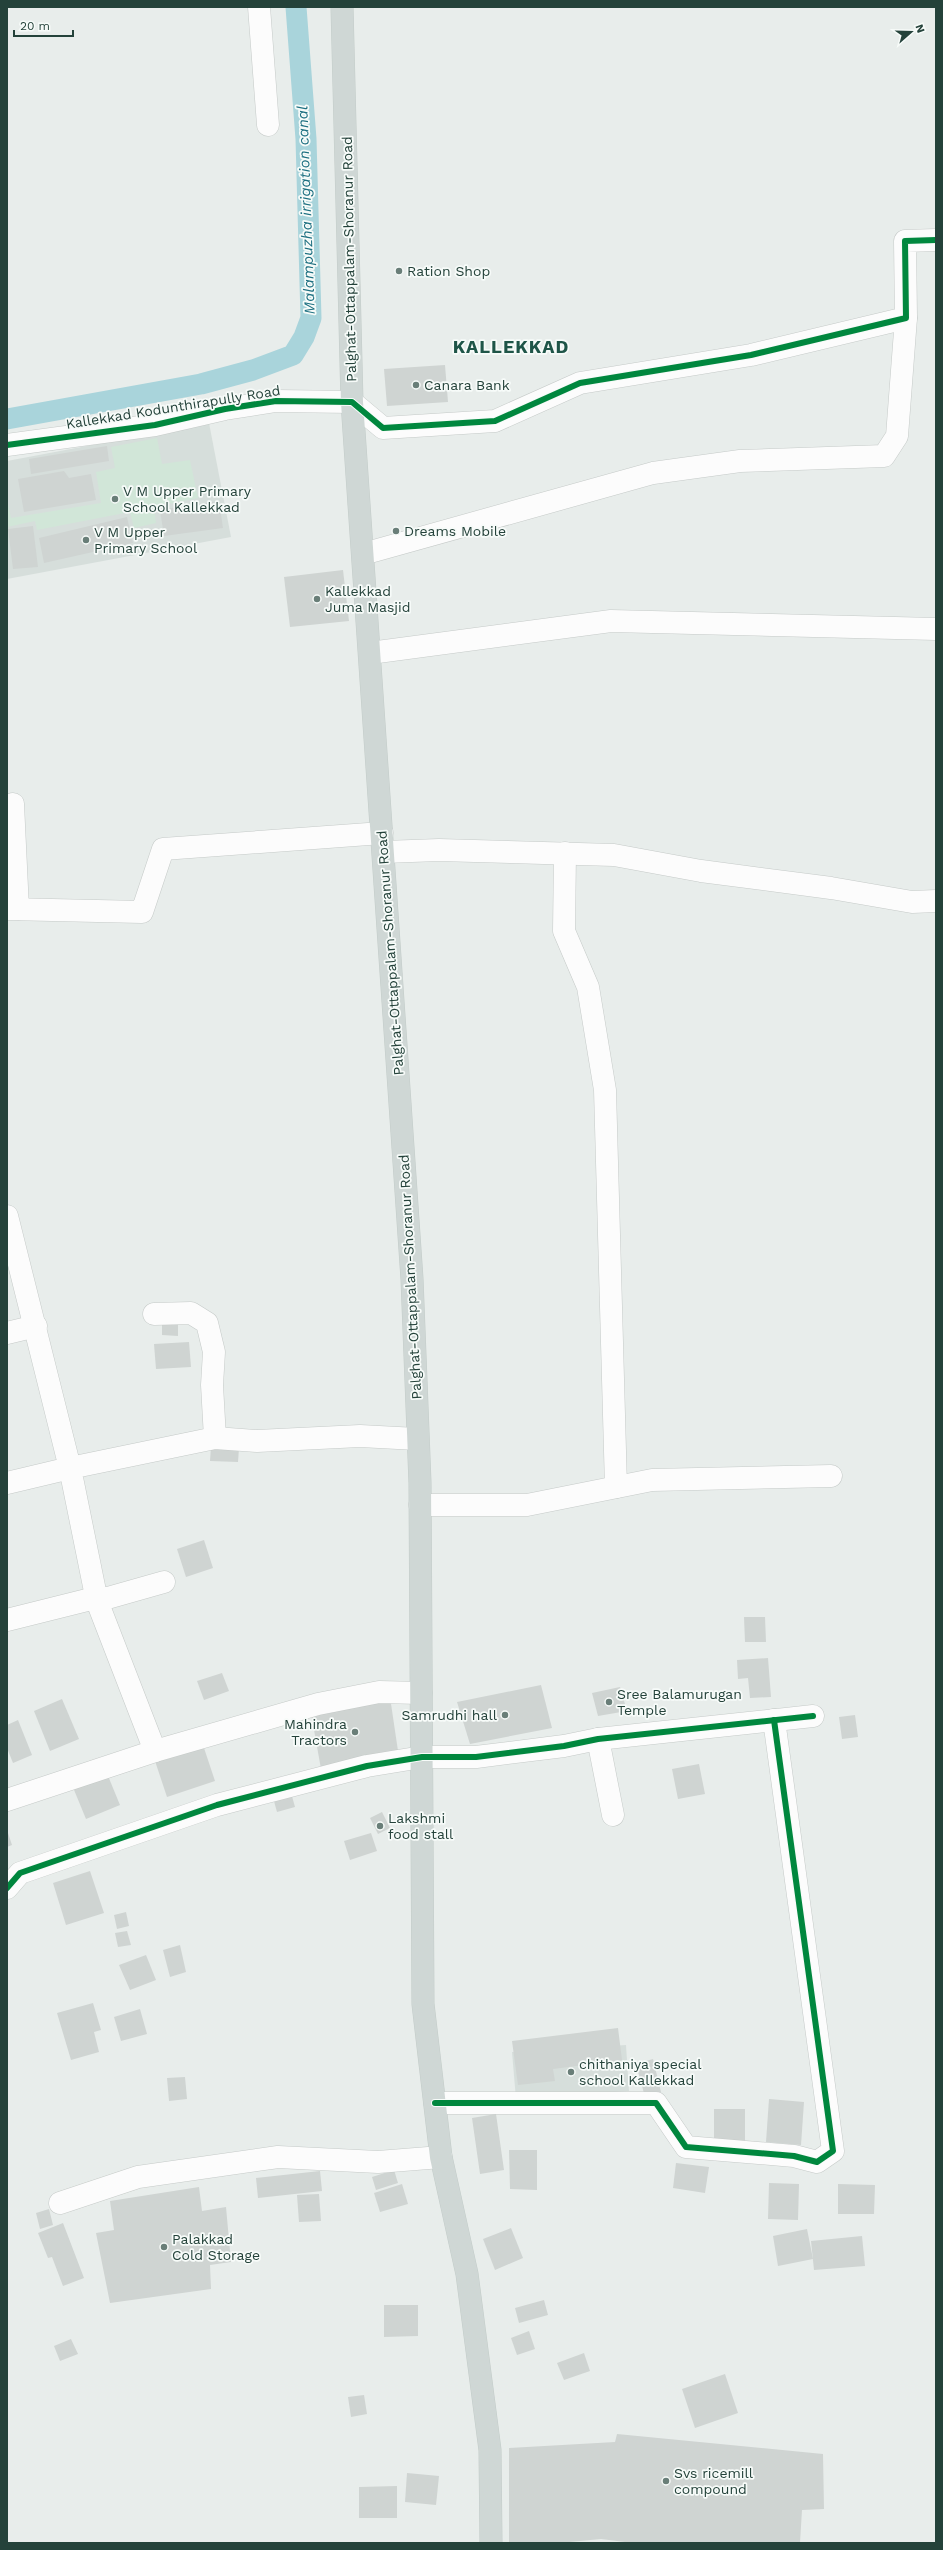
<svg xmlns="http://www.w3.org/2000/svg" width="943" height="2550" font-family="'Work Sans',sans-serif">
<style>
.built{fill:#d6dedb}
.green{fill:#d1e6d8}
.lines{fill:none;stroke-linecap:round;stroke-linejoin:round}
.canal{stroke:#a9d4db;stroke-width:21}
.building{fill:#cfd4d2}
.minor-casing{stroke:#c5cac8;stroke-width:23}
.major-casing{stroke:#c3ccc9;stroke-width:23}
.minor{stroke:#fcfcfc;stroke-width:22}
.major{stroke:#cfd7d5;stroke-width:22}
.cycleway-casing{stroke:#f7fbf9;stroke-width:8}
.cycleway{stroke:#00873e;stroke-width:6}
.poi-dot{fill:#697e78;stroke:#f7fbf9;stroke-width:1.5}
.labels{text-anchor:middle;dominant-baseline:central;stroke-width:3.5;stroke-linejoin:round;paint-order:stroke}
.street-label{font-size:14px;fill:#24423a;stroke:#f7fbf9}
.poi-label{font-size:14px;fill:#24423a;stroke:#f7fbf9;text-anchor:start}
.water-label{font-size:15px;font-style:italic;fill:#1c6f80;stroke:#f7fbf9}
.district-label{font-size:18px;font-weight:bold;letter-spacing:1px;fill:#1f5548;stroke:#f7fbf9}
</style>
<rect width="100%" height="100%" fill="#e8edeb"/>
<g class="built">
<path d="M209,423L231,537L7,579V461Z"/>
<path d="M626,2045L629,2091L516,2099L512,2052Z"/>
</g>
<path class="green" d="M157,438L162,464L190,460L198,498L154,507L156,523L134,528L130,512L37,530L35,521L7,527V499L11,518L101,503L96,472L115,468L111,447Z"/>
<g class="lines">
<path class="canal" d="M7,419L201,384L253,370L293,355L304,337L311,318L306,139L296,7"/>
</g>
<g class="building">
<path d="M445,365L448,402L387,406L384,369Z"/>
<path d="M107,446L109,461L31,474L29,459Z"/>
<path d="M64,471L69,478L91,474L96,500L24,512L18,479Z"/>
<path d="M219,501L223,528L164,536L160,510Z"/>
<path d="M127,517L133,543L44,563L39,538Z"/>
<path d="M33,526L38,567L13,569L8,529Z"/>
<path d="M343,570L349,621L290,627L284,577Z"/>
<path d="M162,1323H178V1336L162,1335Z"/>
<path d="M189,1342L191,1367L156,1369L154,1344Z"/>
<path d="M211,1447L239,1448L238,1462L210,1461Z"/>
<path d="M204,1540L213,1568L186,1577L177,1549Z"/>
<path d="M744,1617H765L766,1642H745Z"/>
<path d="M768,1658L771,1697L750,1698L748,1678L738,1679L737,1660Z"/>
<path d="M222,1673L229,1691L204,1700L197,1681Z"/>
<path d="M541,1685L552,1728L470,1744L457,1702Z"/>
<path d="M620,1687L627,1711L598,1716L592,1693Z"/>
<path d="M390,1697L398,1751L321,1769L311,1713Z"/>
<path d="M62,1699L79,1739L50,1751L34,1711Z"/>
<path d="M855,1715L858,1737L842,1739L839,1717Z"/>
<path d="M18,1720L32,1755L13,1763L7,1748V1725Z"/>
<path d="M201,1739L215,1781L167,1797L153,1755Z"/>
<path d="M699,1764L705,1794L678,1799L672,1769Z"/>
<path d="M106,1771L120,1805L86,1819L72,1785Z"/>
<path d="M290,1789L295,1807L277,1812L272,1794Z"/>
<path d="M382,1812L390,1828L378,1834L370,1818Z"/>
<path d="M7,1830L12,1845L7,1847Z"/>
<path d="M371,1833L377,1851L350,1860L344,1841Z"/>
<path d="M90,1871L104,1913L66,1925L53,1883Z"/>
<path d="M126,1912L129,1926L117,1929L114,1915Z"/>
<path d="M127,1931L131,1945L118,1947L115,1933Z"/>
<path d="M180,1945L186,1972L170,1977L163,1950Z"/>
<path d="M146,1955L156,1980L130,1990L119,1965Z"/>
<path d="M93,2003L101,2030L94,2032L99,2052L71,2060L57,2013Z"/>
<path d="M140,2009L147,2034L121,2041L114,2017Z"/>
<path d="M618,2028L622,2060L553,2069L555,2081L518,2085L512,2041Z"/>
<path d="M653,2059L661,2092L645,2097L636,2064Z"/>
<path d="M185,2077L187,2099L169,2101L167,2078Z"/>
<path d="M769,2099L804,2102L801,2145L766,2142Z"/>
<rect x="714" y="2109" width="31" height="44"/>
<path d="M496,2114L504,2170L480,2174L472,2118Z"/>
<path d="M509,2150H537V2190L510,2189Z"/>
<path d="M676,2163L709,2167L705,2193L673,2188Z"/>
<path d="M394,2170L398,2183L376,2190L372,2177Z"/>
<path d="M320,2171L322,2191L258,2198L256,2178Z"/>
<path d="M769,2183L799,2184L798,2220L768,2219Z"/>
<path d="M402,2184L408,2204L380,2212L374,2193Z"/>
<path d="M838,2184L875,2185L874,2214H838Z"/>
<path d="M199,2187L202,2211L226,2207L231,2262L210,2265L211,2289L110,2303L96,2233L114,2230L110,2201Z"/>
<path d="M319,2194L321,2221L299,2222L297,2195Z"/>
<path d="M49,2209L53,2225L40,2229L36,2213Z"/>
<path d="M63,2223L84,2278L63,2286L52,2257L48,2258L38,2233Z"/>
<path d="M511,2228L523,2258L495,2270L483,2239Z"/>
<path d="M807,2229L813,2259L778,2266L773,2236Z"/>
<path d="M862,2236L865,2266L814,2270L811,2241Z"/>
<path d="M544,2300L548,2315L519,2323L515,2308Z"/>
<path d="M384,2305H418V2336L384,2337Z"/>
<path d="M529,2331L535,2349L517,2355L511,2338Z"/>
<path d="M71,2339L78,2354L60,2361L54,2346Z"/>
<path d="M584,2353L590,2371L564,2380L557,2363Z"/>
<path d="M725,2374L738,2413L695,2428L682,2389Z"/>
<path d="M364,2395L367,2414L351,2417L348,2397Z"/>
<path d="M617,2434L823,2454L824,2509L802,2510L800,2543H633L601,2539L559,2543H509V2448L615,2442Z"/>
<path d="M407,2473L439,2476L436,2505L405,2502Z"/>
<path d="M397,2486V2518H359V2487Z"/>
</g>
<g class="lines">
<defs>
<g id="minor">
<path d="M259,7L268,125"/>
<path d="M7,445L155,425L225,409L276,401L352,402L383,428L495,421L580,383L751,355L906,318L905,241L936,240"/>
<path d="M363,554L653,473L740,461L884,456L897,436L906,318"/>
<path d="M370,653L611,621L936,629"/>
<path d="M13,804L18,909"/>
<path d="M384,852L439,850L614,855L701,871L831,888L912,902L936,901"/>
<path d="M565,853L564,931L588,987L605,1090L616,1487"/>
<path d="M7,909L142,912L163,849L382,833"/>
<path d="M7,1216L70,1468L7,1483"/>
<path d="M154,1314L191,1313L207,1323L214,1352L212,1385L215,1438"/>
<path d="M7,1333L36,1326"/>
<path d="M420,1505H527L652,1480L831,1476"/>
<path d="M164,1582L97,1601L70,1468L215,1438L257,1441L360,1436L417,1439"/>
<path d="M97,1601L155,1751"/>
<path d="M7,1620L95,1598"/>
<path d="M598,1739L613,1815"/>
<path d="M7,1800L155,1751L318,1704L379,1692L421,1693"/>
<path d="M7,1888L20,1873L217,1805L367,1766L422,1757H476L564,1746L598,1739L813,1716"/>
<path d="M435,2103H656L686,2147L794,2156L817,2162L833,2151L774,1720"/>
<path d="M60,2203L138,2177L278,2157L378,2162L441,2157"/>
</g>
<path id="major" d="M342,7L352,402L412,1279L420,1483L423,2004L441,2157L467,2274L490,2450L491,2543"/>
</defs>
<use href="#minor" class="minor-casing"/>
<use href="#major" class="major-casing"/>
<use href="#minor" class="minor"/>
<use href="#major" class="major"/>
<defs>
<g id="cycleway">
<path d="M7,445L155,425L225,409L276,401L352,402L383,428L495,421L580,383L751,355L906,318L905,241L936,240"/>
<path d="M7,1888L20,1873L217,1805L367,1766L422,1757H476L564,1746L598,1739L813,1716"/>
<path d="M435,2103H656L686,2147L794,2156L817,2162L833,2151L774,1720"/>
</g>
</defs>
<use href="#cycleway" class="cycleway-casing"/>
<use href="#cycleway" class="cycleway"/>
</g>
<g class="poi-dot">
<circle cx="399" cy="271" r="4"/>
<circle cx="416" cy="385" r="4"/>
<circle cx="115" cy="499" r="4"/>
<circle cx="396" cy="531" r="4"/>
<circle cx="86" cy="540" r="4"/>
<circle cx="317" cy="599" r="4"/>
<circle cx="609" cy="1702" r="4"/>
<circle cx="505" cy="1715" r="4"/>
<circle cx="355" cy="1732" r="4"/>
<circle cx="380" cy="1826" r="4"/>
<circle cx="571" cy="2072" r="4"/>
<circle cx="164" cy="2247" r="4"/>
<circle cx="666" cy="2481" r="4"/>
</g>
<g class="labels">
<g class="street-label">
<text transform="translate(349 259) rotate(-91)">Palghat-Ottappalam-Shoranur Road</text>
<text transform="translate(173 407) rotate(-9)">Kallekkad Kodunthirapully Road</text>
<text transform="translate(390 953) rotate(-94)">Palghat-Ottappalam-Shoranur Road</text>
<text transform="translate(410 1277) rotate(-93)">Palghat-Ottappalam-Shoranur Road</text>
</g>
<g class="poi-label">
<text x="407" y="271">Ration Shop</text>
<text x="424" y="385">Canara Bank</text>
<text x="123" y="491">V M Upper Primary<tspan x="123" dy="16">School Kallekkad</tspan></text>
<text x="404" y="531">Dreams Mobile</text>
<text x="94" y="532">V M Upper<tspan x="94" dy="16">Primary School</tspan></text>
<text x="325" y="591">Kallekkad<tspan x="325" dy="16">Juma Masjid</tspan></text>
<text x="617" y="1694">Sree Balamurugan<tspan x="617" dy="16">Temple</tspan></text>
<text x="497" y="1715" text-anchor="end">Samrudhi hall</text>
<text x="347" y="1724" text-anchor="end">Mahindra<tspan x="347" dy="16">Tractors</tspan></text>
<text x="388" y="1818">Lakshmi<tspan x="388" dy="16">food stall</tspan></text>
<text x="579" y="2064">chithaniya special<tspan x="579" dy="16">school Kallekkad</tspan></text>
<text x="172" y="2239">Palakkad<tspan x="172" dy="16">Cold Storage</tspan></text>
<text x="674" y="2473">Svs ricemill<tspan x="674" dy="16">compound</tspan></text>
</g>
<g class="water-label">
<text transform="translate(306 210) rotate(-92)">Malampuzha irrigation canal</text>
</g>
<g class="district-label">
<text x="511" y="346">KALLEKKAD</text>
</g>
</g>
<rect width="943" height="2550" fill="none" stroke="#24423a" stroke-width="16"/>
<g transform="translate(911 32) rotate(70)" stroke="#f7fbf9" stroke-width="3" paint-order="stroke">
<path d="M0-3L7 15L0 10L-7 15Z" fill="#24423a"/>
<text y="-6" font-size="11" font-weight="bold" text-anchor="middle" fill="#24423a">N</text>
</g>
<path d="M14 30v6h59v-6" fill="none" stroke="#24423a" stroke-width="2"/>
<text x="20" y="30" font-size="12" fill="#24423a" stroke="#f7fbf9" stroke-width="3" paint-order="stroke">20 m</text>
</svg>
